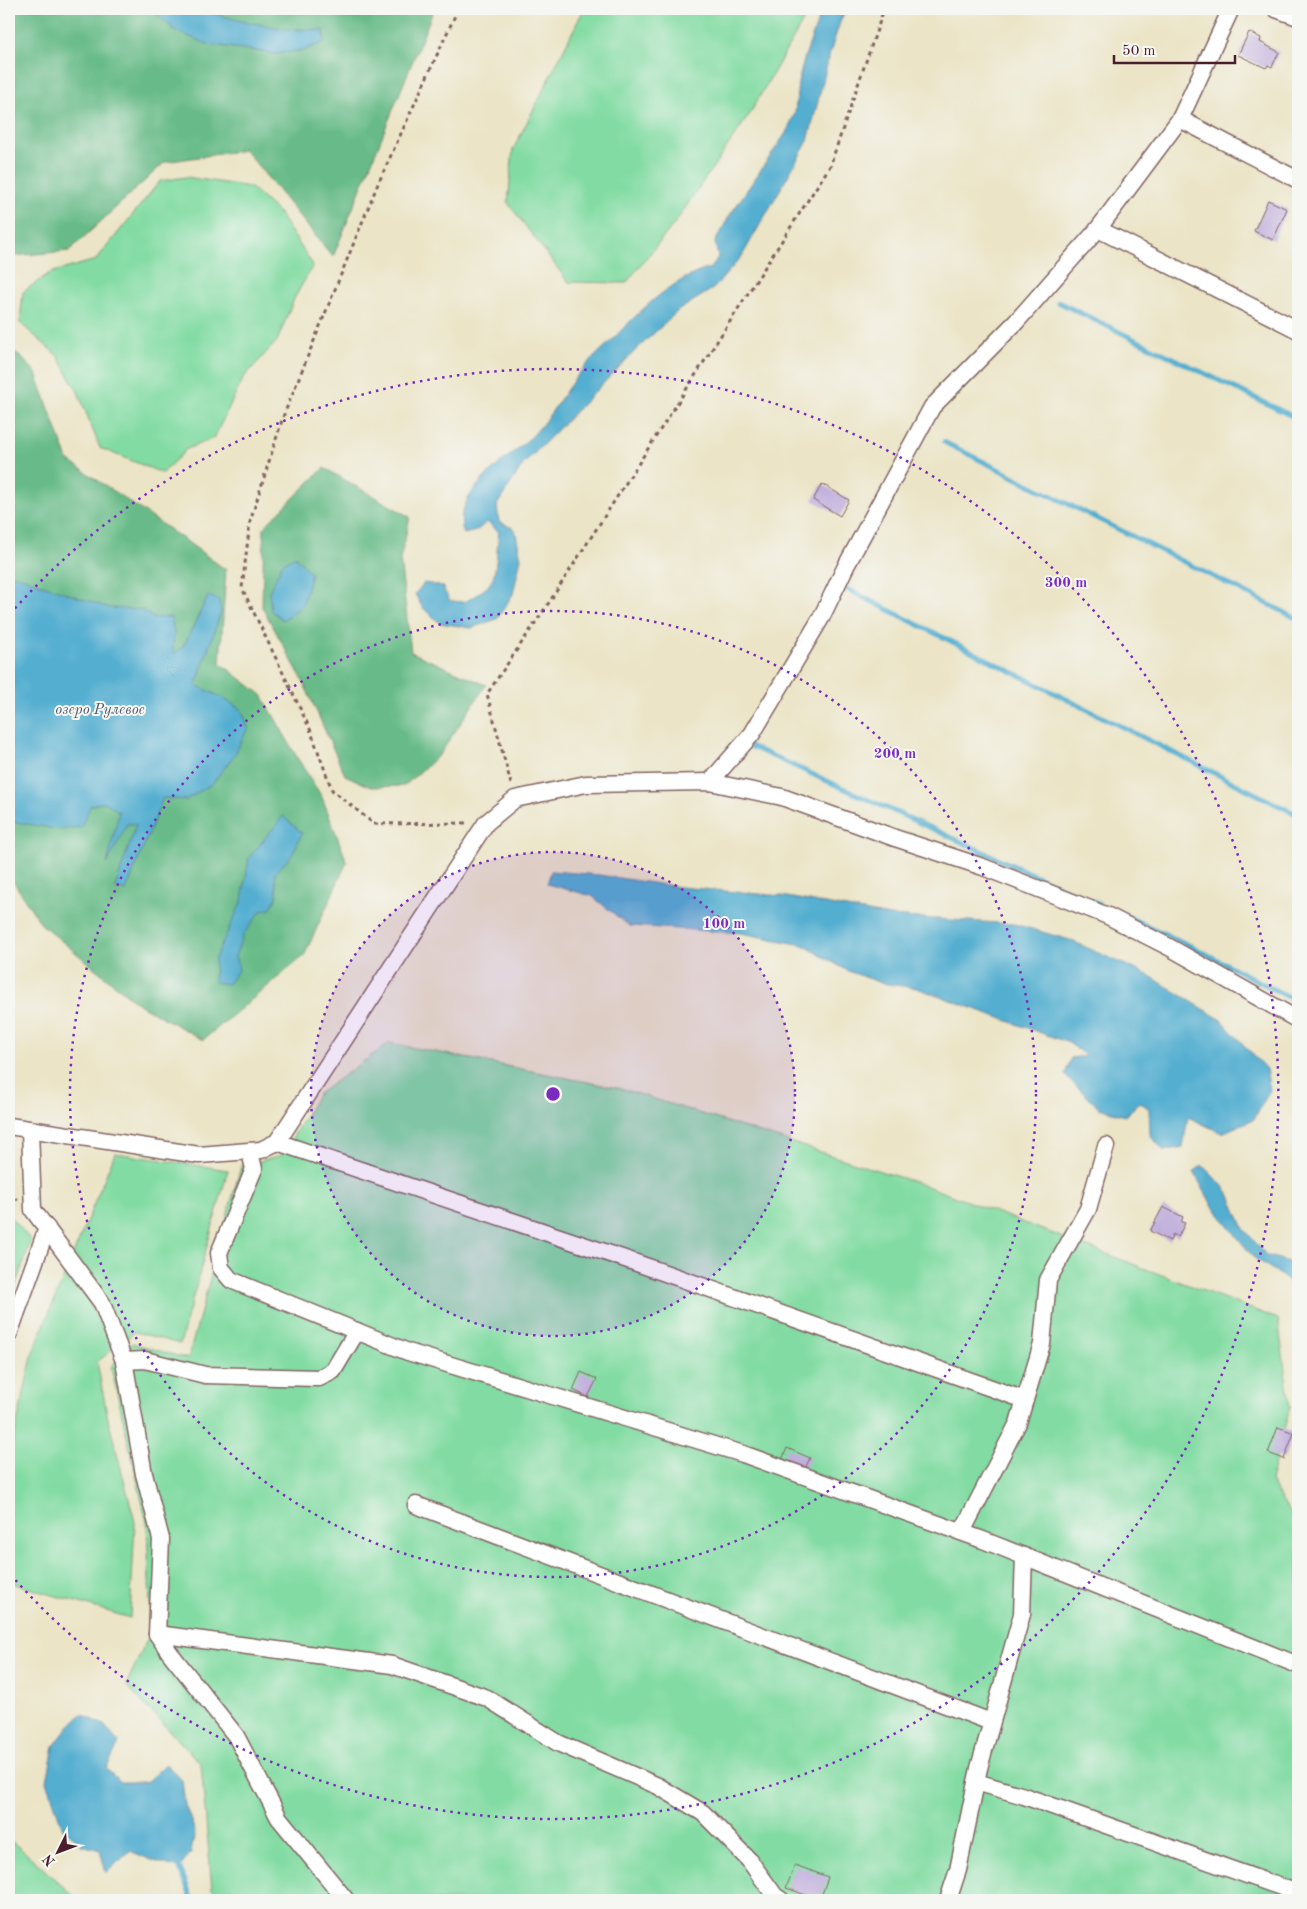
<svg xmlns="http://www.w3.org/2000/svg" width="1307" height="1909" font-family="'Old Standard TT',serif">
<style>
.green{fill:#81dba2;stroke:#667d66}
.forest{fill:#68bb88;stroke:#596d5a}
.water{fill:#52aed0;stroke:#4e667e}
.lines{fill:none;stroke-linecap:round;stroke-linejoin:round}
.stream{stroke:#52aed0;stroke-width:5}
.building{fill:#c0aedc}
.minor-casing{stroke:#826461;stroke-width:19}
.path{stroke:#826461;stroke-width:3;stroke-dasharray:4 4;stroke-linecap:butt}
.minor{stroke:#fff;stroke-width:16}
.ring{fill:none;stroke:#7b2cbf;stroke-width:2.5;stroke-dasharray:2.5 5}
.labels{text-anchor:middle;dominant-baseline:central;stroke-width:4;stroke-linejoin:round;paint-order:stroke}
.water-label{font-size:15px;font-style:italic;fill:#4d586d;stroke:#f6f6f2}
.centre{fill:#7b2cbf;stroke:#f6f6f2;stroke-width:2.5}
.ring-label{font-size:15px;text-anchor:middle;font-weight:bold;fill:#7b2cbf;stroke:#f6f6f2;stroke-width:4;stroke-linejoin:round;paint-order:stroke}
</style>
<rect width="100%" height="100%" fill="#f6f6f2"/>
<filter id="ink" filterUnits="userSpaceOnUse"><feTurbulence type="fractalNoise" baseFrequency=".02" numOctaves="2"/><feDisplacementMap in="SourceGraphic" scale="10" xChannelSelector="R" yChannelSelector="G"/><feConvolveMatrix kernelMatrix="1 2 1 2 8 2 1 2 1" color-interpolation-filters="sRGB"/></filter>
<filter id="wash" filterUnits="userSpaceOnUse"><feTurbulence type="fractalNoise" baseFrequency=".0096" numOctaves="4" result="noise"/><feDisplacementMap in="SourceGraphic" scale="20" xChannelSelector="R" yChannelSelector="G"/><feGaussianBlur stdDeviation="1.12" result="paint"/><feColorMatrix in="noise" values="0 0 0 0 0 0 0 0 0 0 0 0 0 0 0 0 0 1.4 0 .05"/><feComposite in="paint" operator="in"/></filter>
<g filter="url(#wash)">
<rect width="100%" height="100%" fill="#ebe4c6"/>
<g class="green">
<path d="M584,9H810L749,115L674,224L626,283L568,282L508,203L513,150Z"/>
<path d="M186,177L250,187L278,212L313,265L294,299L277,341L244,377L214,438L187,449L162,473L100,448L78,392L58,356L20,323L23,292L50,273L96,260L160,181Z"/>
<path d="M389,1043L623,1089L924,1185L1278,1319L1290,1407L1270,1481L1298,1527V1900H241L212,1889L201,1764L126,1685L151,1631L147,1523L111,1367L132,1343L188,1359L241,1166L282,1155L318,1094Z"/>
<path d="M115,1153L228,1170L180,1344L135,1332L97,1362L108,1419L135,1522L130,1618L9,1582V1459L33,1352Z"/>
<path d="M9,1216L31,1240L9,1306Z"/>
<path d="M9,1839L36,1862L78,1900H9Z"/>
</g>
<g class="forest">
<path d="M9,9H434L333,257L245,150L165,162L69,251L13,256L9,252Z"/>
<path d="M9,346L35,371L68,460L182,538L226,570L220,663L262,695L298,759L322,797L347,862L304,956L203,1040L137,1003L41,924L13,881H9Z"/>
<path d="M324,468L410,517L400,559L411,652L486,685L440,754L404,786L371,787L345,775L301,677L262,607L264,527Z"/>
</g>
<g class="water">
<path d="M151,9H198L241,21L286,29L324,30V42L305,50L276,54L207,44L176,31Z"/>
<path d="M826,9H847L841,19L830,53L808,141L742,256L714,288L679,310L637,349L522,466L497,505L499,522L515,529L521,558L513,594L497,619L471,628L440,623L422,607L415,594L424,583L442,586L450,601L465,602C472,597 482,592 488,586C498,576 496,547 499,532L487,522L476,531L464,534C448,494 511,458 534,434C552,415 564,391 582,370C591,359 603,349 614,338C642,309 671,279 711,268L718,257L715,242L730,215L786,133L795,113L798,83L805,56L820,15Z"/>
<path d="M295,556L311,574L302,606L283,620L271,611L269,592L282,564Z"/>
<path d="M9,573L109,608L142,610L153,618L171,617L174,631L173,654L183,647L208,596L219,600L221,612L196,685L223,698L242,710L248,728L235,754L212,784L186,800L163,798L126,891L115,888L136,824H127L107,864L119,812L105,802L91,805L81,827L57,829L9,821Z"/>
<path d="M283,816L302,833L292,855L275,873L277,897L270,909L261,911L244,934L235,956L239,969L228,984L214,982L215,958L242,901L249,858Z"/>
<path d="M551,871L599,875L679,887L782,896L890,916L1014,924L1070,940L1150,976L1220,1019L1266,1069L1270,1090L1254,1119L1222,1133L1188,1117L1183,1147L1164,1151L1150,1135L1149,1109L1140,1102L1125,1116L1099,1108L1065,1075L1071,1058L1086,1056L1069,1043L917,988L881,983L848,971L803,945L741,933L629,926L592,896L547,884Z"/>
<path d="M1202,1165L1228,1191L1244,1229L1266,1255L1288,1262L1298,1260V1293L1281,1275L1253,1257L1212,1205L1194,1172Z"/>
<path d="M82,1714L104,1725L119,1743L106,1769L121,1782H146L166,1764L182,1780L185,1805L195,1831L191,1852L180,1868L154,1861L130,1851L106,1873L100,1850L82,1845L63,1829L47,1781L54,1746L69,1726Z"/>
</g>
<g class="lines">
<g class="stream">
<path d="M1058,302L1298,419"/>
<path d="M944,442L1298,619"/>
<path d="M845,588L1298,815"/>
<path d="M750,746L1098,904"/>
<path d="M1126,916L1193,947L1298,1002"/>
<path d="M180,1868L192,1900"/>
</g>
</g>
<g id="blocks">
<g class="building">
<path d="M1249,32L1261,38L1260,42L1279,52L1272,67L1268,65L1266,68L1238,55Z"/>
<path d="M1268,200L1287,209L1273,240L1254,231Z"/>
<path d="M822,484L849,500L840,516L813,500Z"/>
<path d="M1163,1207L1183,1217L1181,1222L1185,1223L1178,1237L1173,1234L1170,1241L1150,1231Z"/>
<path d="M581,1372L597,1379L588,1397L573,1390Z"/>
<path d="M1278,1427L1294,1433L1284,1459L1268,1453Z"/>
<path d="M787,1448L810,1458L804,1471L781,1462Z"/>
<path d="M795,1865L828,1877L820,1900L786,1888Z"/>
</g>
</g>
</g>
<g filter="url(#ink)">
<use href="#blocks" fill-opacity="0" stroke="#826461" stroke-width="1"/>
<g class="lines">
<defs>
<g id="minor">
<path d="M1276,9L1298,17"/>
<path d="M1180,119L1298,180"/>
<path d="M1098,229L1298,330"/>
<path d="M710,782L752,734L821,618L846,566L932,407L1016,322L1098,229L1180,119L1231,9"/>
<path d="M9,1126L199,1155L261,1150L277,1142L486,823L515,799L586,784L710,782L782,797L895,838L983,867L1108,916L1169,947L1298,1020"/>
<path d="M30,1130L33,1210L102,1303L124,1361L144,1474L161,1539L157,1634L170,1653L236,1736L279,1818L346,1900"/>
<path d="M277,1142L631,1261L1025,1400"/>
<path d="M250,1152L254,1169L219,1253L221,1268L231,1280L408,1352L743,1454L983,1540L1298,1665"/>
<path d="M9,1334L47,1228"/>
<path d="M124,1361L145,1360L205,1375L319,1378L333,1371L357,1331"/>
<path d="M416,1505L991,1722"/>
<path d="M962,1532L1018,1423L1042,1344L1048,1280L1088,1209L1106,1146"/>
<path d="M157,1634L392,1665L487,1698L558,1743L658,1786L703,1813L749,1860L775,1896L781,1900"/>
<path d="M976,1782L1024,1796L1298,1893"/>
<path d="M948,1900L958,1870L979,1768L1022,1614L1024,1556"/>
</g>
</defs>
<use href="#minor" class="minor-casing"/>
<g class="path">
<path d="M458,9L377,186L283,417L250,522L242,588L310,729L332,790L374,824L469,823"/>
<path d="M511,784L487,694L550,601L830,166L884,9"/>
<path d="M9,1194L18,1200"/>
</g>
<use href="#minor" class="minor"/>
</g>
</g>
<circle cx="553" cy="1094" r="242" fill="#7b2cbf" fill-opacity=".12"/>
<g class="ring">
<circle cx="553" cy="1094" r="242"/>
<circle cx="553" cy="1094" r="483"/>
<path d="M10 614A725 725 0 1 1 10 1574"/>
</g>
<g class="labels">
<g class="water-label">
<text x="100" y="710">озеро Рулевое</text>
</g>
</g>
<circle cx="553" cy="1094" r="8" class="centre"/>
<g class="ring-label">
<text x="1066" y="587">300 m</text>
<text x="895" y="758">200 m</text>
<text x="724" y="928">100 m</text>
</g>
<rect width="1307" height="1909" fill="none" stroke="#f6f6f2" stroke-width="30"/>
<g transform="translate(58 1852) rotate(228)" stroke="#f6f6f2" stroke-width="4" paint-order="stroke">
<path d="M0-4L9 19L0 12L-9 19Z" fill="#4a1f2b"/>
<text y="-8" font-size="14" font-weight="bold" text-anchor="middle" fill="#4a1f2b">N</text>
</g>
<path d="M1114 55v8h121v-8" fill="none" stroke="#4a1f2b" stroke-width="2.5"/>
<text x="1122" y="55" font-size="15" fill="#4a1f2b" stroke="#f6f6f2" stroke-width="4" paint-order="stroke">50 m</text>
</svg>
